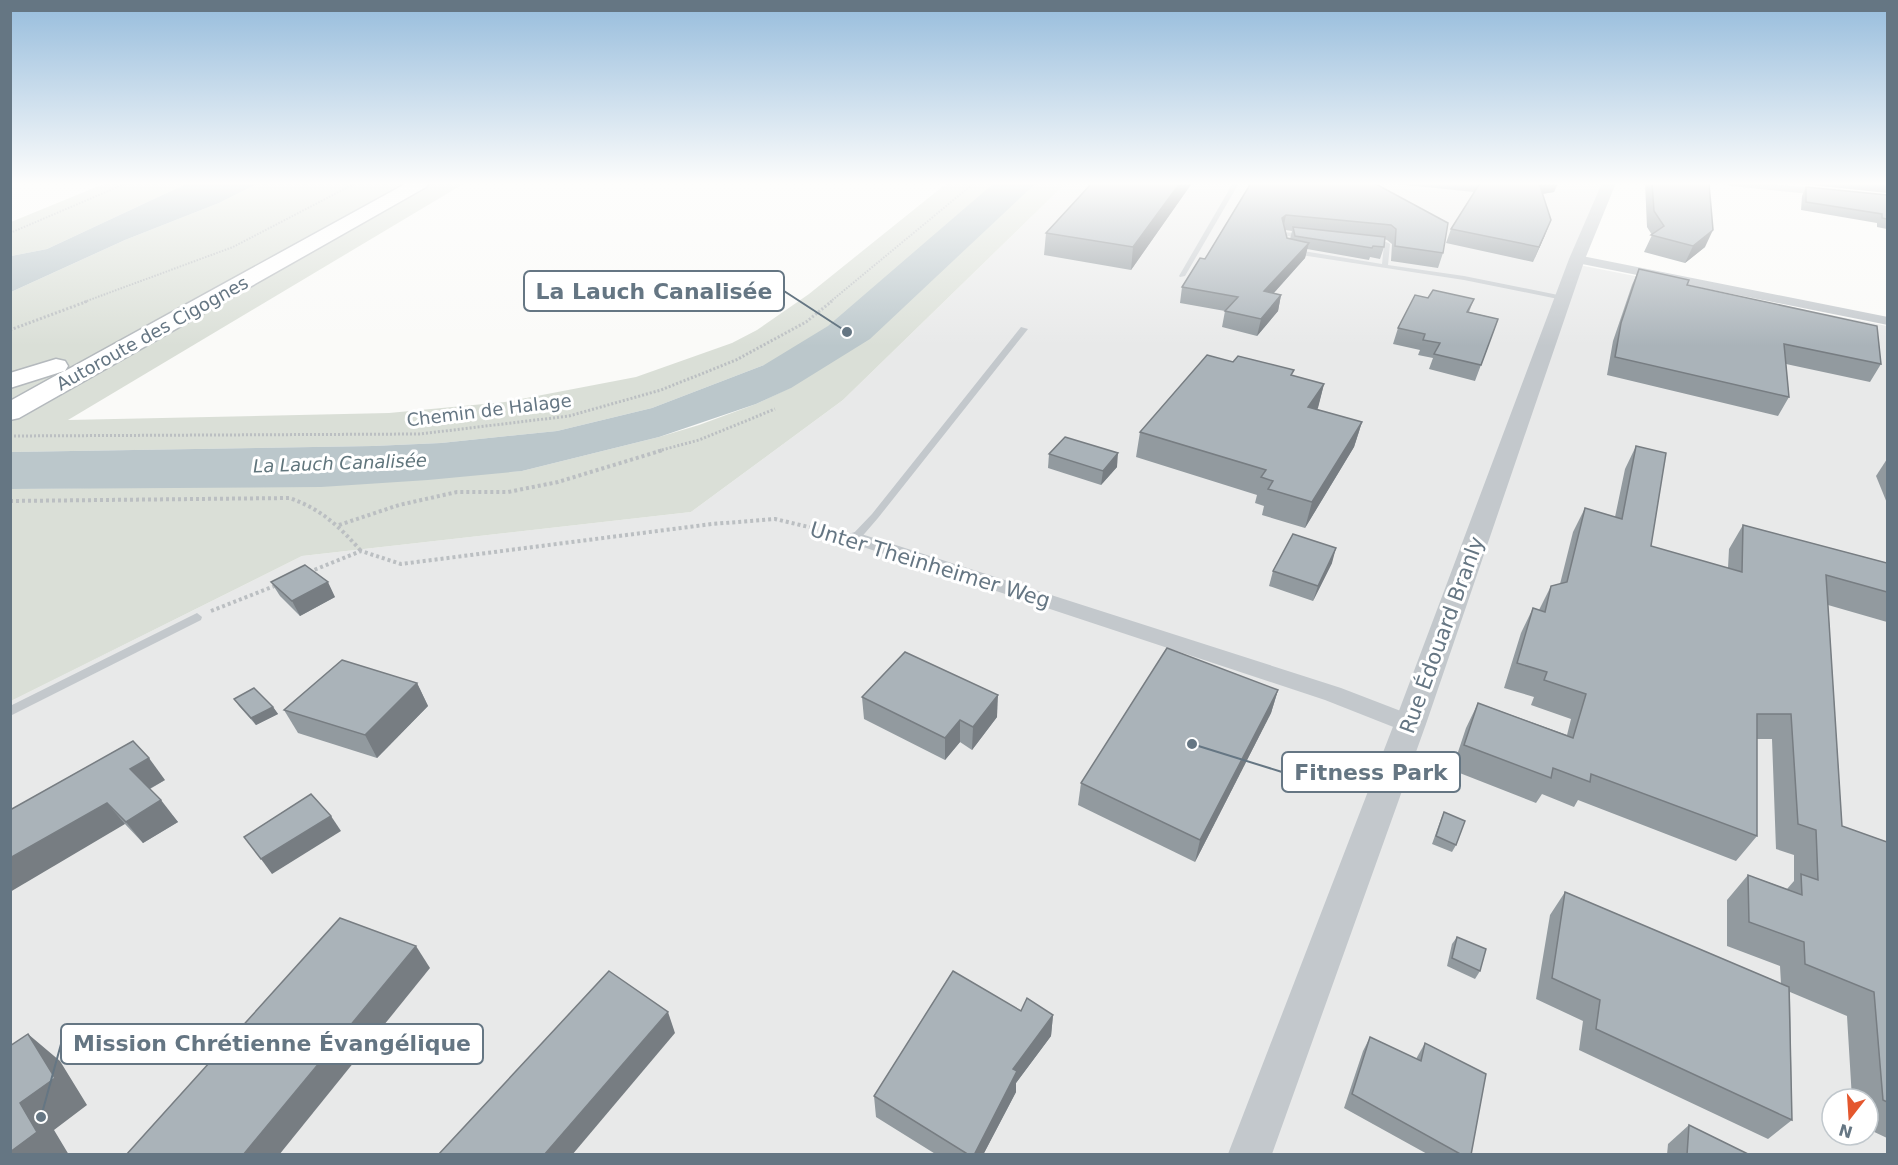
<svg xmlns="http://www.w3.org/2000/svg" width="1898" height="1165" font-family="'DejaVu Sans',sans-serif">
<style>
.built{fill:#e8e9e9;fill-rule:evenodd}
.green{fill:#dadfd7}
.water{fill:#bbc7cb}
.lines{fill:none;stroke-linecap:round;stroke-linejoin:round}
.motorway-casing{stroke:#b4b9bd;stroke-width:3}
.path-far2{stroke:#bbbfc2;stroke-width:2;stroke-dasharray:1.5 1.5;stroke-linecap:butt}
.path-far1{stroke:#bbbfc2;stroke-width:3;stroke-dasharray:2 2;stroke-linecap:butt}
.path{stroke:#bbbfc2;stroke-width:4;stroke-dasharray:3 3;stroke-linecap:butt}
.service{fill:#c3c8cc;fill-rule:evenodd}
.minor{fill:#c3c8cc;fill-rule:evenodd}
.tertiary{fill:#c3c8cc;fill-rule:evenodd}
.motorway{fill:#fff;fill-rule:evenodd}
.wall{fill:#929a9f;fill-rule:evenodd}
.shaded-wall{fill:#777d82}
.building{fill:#aab3b9;stroke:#777d82;stroke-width:1.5}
.labels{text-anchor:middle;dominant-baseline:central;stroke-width:6;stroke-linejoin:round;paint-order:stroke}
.far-street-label{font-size:18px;fill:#657683;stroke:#fff}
.far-water-label{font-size:18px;font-style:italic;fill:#60757c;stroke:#fff}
.street-label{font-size:21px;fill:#657683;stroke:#fff}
.leader{fill:none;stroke:#657683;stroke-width:2}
.callout-dot{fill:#657683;stroke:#fff;stroke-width:2}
.callout{fill:#fff;stroke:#657683;stroke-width:2}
.callout-label{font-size:22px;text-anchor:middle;font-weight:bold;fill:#657683}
</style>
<rect width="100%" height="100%" fill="#fafaf8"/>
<path class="built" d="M1066,183H1605L1569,263L1887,326V1154H11V701L302,556L691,512L843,400ZM1832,1099H1868V1135H1832Z"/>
<g class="green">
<path d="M106,183H188L47,249L11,256V222Z"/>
<path d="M259,183H465L68,420L389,413L505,402L636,377L732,343L757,330L809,294L947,183H1066L843,400L691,512L302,556L11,701V489L170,487L522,471L659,437L699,425L756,404L790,388L764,365L652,408L557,431L441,443L373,446L11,452V292L125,240L219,203Z"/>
</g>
<g class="water">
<path d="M188,183H259L219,203L125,240L11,292V256L47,249Z"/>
<path d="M994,183H1036L870,339L791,388L756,404L659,437L522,471L428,480L321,487L11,489V452L373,446L441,443L557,431L652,408L764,365L828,326Z"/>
</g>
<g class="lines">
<defs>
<path id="motorway" d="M407,183H429L426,187L19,418L10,420V401L64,371L10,388V373L56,359L65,361L68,366L65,371Z"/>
</defs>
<use href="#motorway" class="motorway-casing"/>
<g class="path-far2">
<path d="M10,233L127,183"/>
<path d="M84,302L233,247L356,183"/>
<path d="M830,302L974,183"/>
</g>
<g class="path-far1">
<path d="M10,330L88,301"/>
<path d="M10,436L420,434L569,416L661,390L736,360L806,322L832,301"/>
<path d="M658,451L699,440L775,409"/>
</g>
<g class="path">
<path d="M10,501L289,498C320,508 340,527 361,551"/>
<path d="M339,525L399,505L457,492H508L558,482L663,450"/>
<path d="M309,572L361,551L401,564L712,524L775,519L834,533"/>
<path d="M211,611L277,585"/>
</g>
<g class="service">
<path d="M1233,183H1239L1185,276L1180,277L1179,276Z"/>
<path d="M1283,232L1306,234L1309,236L1306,238L1287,236L1291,249L1382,264L1384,245L1369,242C1374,239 1386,241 1390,244L1388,265L1464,276L1563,296L1567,298L1563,300L1464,280L1288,253L1285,251L1280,234Z"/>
<path d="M1021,327L1028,329L878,518L859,540H851L850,538L851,536L872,514Z"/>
<path d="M197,613L202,617L201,620L10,716V706Z"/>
</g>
<g class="minor">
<path d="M1724,183H1763L1888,195V202L1730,186Z"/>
<path d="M1577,255L1888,317V325L1572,262L1570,259L1572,256Z"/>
<path d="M855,532L1341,688L1419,718L1422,724L1419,730L1410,733L1401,730L1325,700L848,542L845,538L848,534Z"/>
</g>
<path class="tertiary" d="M1602,183H1616L1585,259L1426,724L1272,1154H1228L1394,724L1569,259Z"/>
<use href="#motorway" class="motorway"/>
</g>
<g class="wall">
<path d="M1092,183H1192L1131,270L1044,255L1046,233Z"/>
<path d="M1251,183H1374L1443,253L1438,268L1391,261L1392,244L1387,240L1384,239V247L1380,259L1370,257L1369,260L1307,249L1305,258L1274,293L1281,295L1278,311L1257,336L1222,327L1225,311L1180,303L1182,287L1205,259ZM1285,230L1292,231L1290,239L1287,238Z"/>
<path d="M1387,183H1558L1554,192L1543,194L1545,235L1533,262L1446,243L1451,229L1474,192Z"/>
<path d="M1645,183H1709L1705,247L1685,263L1644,252L1652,235L1647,227Z"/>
<path d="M1802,183H1887V193L1802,184Z"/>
<path d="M1806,187L1887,195V229L1877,227V223L1801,210L1802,196Z"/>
<path d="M1639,269L1687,285L1881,364L1870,382L1786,364L1789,397L1778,416L1607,375L1613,341L1632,285Z"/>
<path d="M1428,298L1474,299L1469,312L1498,319L1475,381L1429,369L1433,358L1418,355L1420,350L1393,344L1398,328Z"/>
<path d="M1233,362L1324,384L1317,410L1362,422L1354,447L1305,528L1262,515L1264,506L1255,503L1257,495L1136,457L1140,432Z"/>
<path d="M1636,446L1651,546L1728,568L1729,549L1743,525L1887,563V622L1828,605L1842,826L1887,842V1138L1868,1129V1099H1852L1847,1016L1790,992L1792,1120L1768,1139L1579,1050L1583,1021L1536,999L1550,915L1565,892L1781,984L1780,966L1727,946V900L1748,875L1787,889L1794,881V855L1776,849L1772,739H1757V836L1736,861L1578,800L1574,807L1542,794L1536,803L1452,770L1466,728L1478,703L1567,735L1571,719L1531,705L1534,697L1504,688L1521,633L1533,608L1539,610L1551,586L1560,584L1573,532L1585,508L1615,517L1625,469Z"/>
<path d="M1049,454L1117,467L1101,485L1048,468Z"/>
<path d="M1887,459V503L1876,476Z"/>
<path d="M1332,563L1313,601L1269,586L1273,571Z"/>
<path d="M271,582L335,597L300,616L280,596Z"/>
<path d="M417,683L428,706L377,758L298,733L284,710Z"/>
<path d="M1278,690L1271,713L1195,862L1078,805L1081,783Z"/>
<path d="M862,697L997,717L972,750L960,742L945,760L864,719Z"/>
<path d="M234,699L273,707L278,714L256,725L239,706Z"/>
<path d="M165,780L150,789L178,822L143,843L125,824L10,810Z"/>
<path d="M1444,812L1456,845L1452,852L1432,844L1441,819Z"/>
<path d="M1457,937L1480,971L1475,979L1447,966L1452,944Z"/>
<path d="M1021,1011L1053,1015L1051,1036L1016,1083V1092L983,1155H937L876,1117L874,1096Z"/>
<path d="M1370,1037L1416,1059L1425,1043L1471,1155H1429L1344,1108L1363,1051Z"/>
<path d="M1689,1125L1750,1155H1667L1668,1144Z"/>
</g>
<g class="shaded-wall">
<path d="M1180,183H1192L1131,270L1133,247Z"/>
<path d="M1538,183H1558L1554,192L1534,195Z"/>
<path d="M1286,215L1283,230L1282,218Z"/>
<path d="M1551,220L1545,235L1533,262L1539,247Z"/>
<path d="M1713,230L1705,247L1685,263L1693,246Z"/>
<path d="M1309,243L1305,258L1261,307L1264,291Z"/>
<path d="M1281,295L1278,311L1257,336L1261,319Z"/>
<path d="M1324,384L1318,408L1301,432L1308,407Z"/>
<path d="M1362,422L1354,447L1305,528L1312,502Z"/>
<path d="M1118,453L1117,467L1101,485L1103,471Z"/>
<path d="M1336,548L1332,563L1313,601L1318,586Z"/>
<path d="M328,582L335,597L300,616L292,601Z"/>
<path d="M417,683L428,706L377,758L365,735Z"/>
<path d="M1278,690L1271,713L1195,862L1200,840Z"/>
<path d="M998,695L997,717L972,750L973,727Z"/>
<path d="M273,707L278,714L256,725L251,718Z"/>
<path d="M960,720V742L945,760V738Z"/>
<path d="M149,758L165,780L147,790L130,769Z"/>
<path d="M161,800L178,822L143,843L126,822Z"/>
<path d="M107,803L125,824L10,892V858Z"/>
<path d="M331,816L341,831L272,874L261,859Z"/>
<path d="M416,946L430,968L279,1155H243Z"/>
<path d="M668,1012L675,1033L572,1155H544Z"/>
<path d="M1053,1015L1051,1036L1016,1083V1092L983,1155H974L1013,1069Z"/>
<path d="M28,1034L60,1061L87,1105L54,1130L69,1155H10L20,1103Z"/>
</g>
<g class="building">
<path d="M1092,183H1180L1133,247L1046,233Z"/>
<path d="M1251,183H1374L1448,223L1443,253L1395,246L1396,229L1391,225L1286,215L1282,218L1287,238L1309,243L1264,291L1281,295L1261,319L1225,311L1238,297L1182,287L1200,258L1205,259Z"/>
<path d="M1480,183H1539L1551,220L1539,247L1451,229Z"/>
<path d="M1652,183H1709L1713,230L1693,246L1651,235L1664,226L1654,211Z"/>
<path d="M1806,187L1887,195V219L1882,218V214L1806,202Z"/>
<path d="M1293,227L1385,237L1384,247L1373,246L1372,248L1295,236Z"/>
<path d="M1639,269L1689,280L1687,285L1877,326L1881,364L1784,344L1789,397L1615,357L1621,323Z"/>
<path d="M1433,290L1474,299L1467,312L1498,319L1481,365L1434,354L1440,343L1423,340L1425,334L1398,328L1415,295L1428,298Z"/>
<path d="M1207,355L1233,362L1238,356L1294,370L1291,375L1324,384L1308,407L1362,422L1312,502L1268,489L1273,481L1261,477L1266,470L1140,432Z"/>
<path d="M1065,437L1118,453L1103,471L1049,454Z"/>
<path d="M1636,446L1666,453L1651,546L1742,572L1743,525L1887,563V592L1826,575L1842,826L1887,842V1102L1883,1100L1874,992L1805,964L1804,942L1749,922L1748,875L1802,895L1801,874L1818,880L1816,830L1798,824L1791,714H1757V836L1591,774L1590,782L1553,768L1551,778L1464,745L1478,703L1573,738L1586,694L1544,680L1547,672L1517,663L1533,608L1545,612L1551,586L1567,582L1585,508L1622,519Z"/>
<path d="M1293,534L1336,548L1318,586L1273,571Z"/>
<path d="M305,565L328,582L292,601L271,582Z"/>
<path d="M1167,648L1278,690L1200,840L1081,783Z"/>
<path d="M905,652L998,695L973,727L960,720L945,738L862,697Z"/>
<path d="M342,660L417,683L365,735L284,710Z"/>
<path d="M254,688L273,707L251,718L234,699Z"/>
<path d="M133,741L149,758L130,769L161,800L126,822L107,803L10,858V810Z"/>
<path d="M311,794L331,816L261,859L244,837Z"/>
<path d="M1444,812L1465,821L1456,845L1436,836Z"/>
<path d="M1565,892L1789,987L1792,1120L1596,1029L1600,1000L1552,978Z"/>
<path d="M340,918L416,946L243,1155H126Z"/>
<path d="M1457,937L1486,949L1480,971L1452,958Z"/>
<path d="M609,971L668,1012L544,1155H438Z"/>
<path d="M953,971L1021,1011L1027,998L1053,1015L1013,1069L1017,1071L974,1155H969L874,1096Z"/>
<path d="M28,1034L55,1078L20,1103L37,1132L10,1152V1046Z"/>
<path d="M1370,1037L1421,1061L1425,1043L1486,1074L1471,1155H1462L1352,1094Z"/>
<path d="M1689,1125L1750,1155H1687Z"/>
</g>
<linearGradient id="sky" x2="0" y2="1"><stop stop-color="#96bcdc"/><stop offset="0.53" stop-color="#fdfdfc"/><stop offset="1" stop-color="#fdfdfc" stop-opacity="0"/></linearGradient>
<rect width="1898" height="346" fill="url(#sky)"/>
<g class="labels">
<g class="far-street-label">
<text transform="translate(152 333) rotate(-29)">Autoroute des Cigognes</text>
<text transform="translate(489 410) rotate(-7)">Chemin de Halage</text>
</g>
<g class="far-water-label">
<text transform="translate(340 463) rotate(-2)">La Lauch Canalisée</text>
</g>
<g class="street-label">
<text transform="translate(930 565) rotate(17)">Unter Theinheimer Weg</text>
<text transform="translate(1442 635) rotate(-70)">Rue Édouard Branly</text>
</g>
</g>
<path class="leader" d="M847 332L784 291M1192 744L1282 772M41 1117L61 1044"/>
<g class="callout-dot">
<circle cx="847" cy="332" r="6"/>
<circle cx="1192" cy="744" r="6"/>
<circle cx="41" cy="1117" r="6"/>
</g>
<g class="callout">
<rect x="524" y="271" width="260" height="40" rx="6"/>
<rect x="1282" y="752" width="178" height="40" rx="6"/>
<rect x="61" y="1024" width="422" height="40" rx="6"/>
</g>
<g class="callout-label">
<text x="654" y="299">La Lauch Canalisée</text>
<text x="1371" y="780">Fitness Park</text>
<text x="272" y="1051">Mission Chrétienne Évangélique</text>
</g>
<rect width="1898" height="1165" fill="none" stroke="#657683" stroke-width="24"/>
<g transform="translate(1850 1117) rotate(197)"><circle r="28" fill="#ffffff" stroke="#c1c8cd" stroke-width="1.5"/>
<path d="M0-4.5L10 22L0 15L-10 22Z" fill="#e4572e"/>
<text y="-9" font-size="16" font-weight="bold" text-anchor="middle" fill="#657683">N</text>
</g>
</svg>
